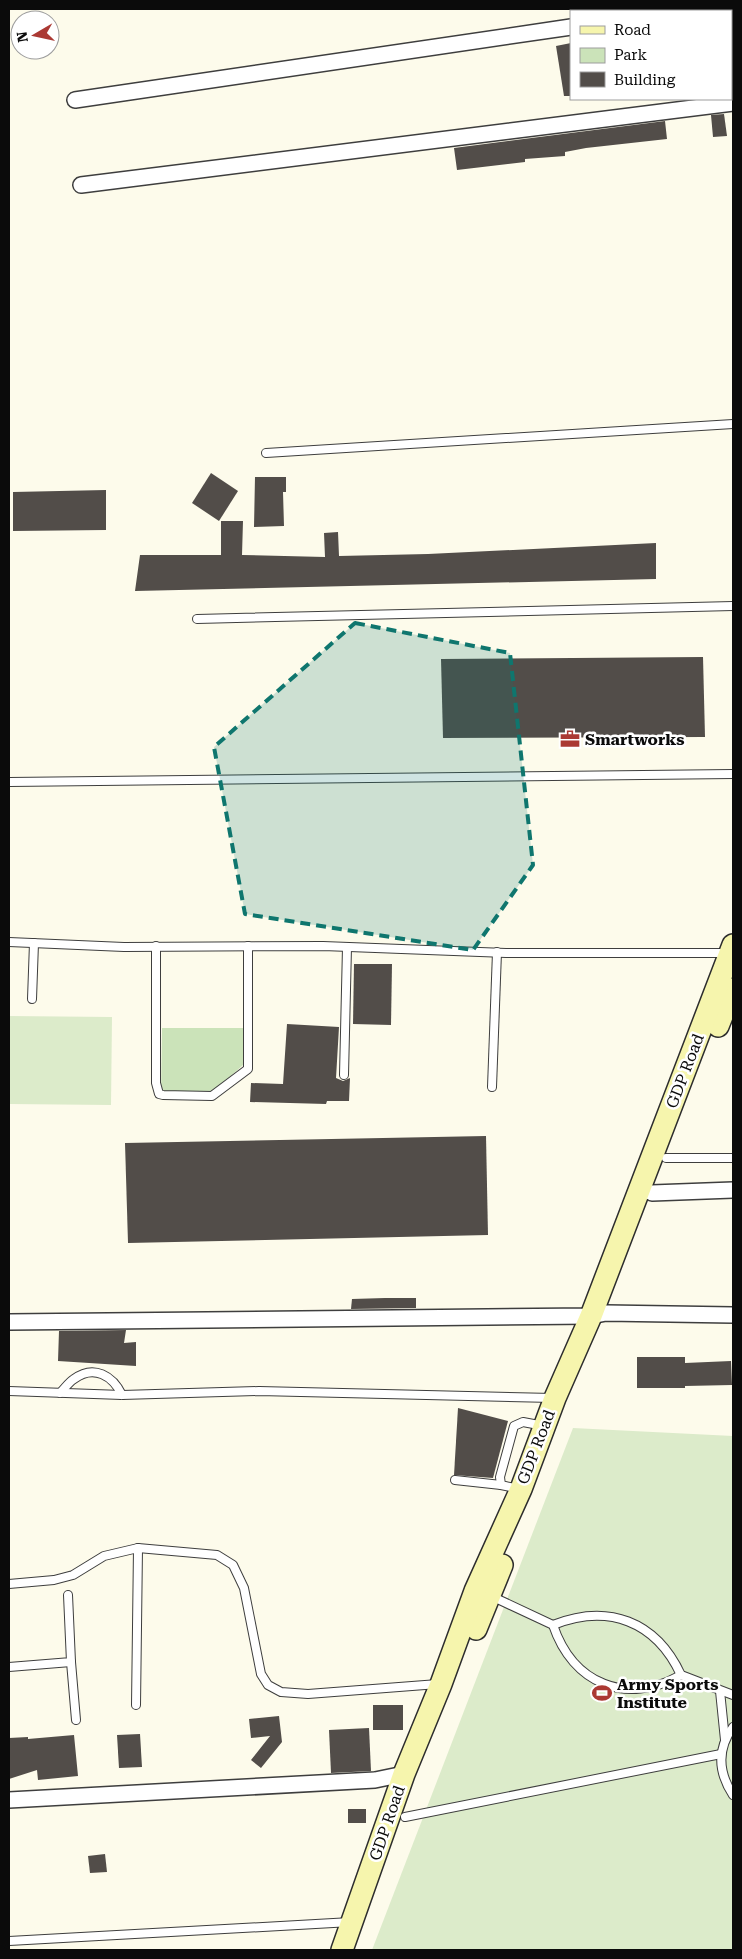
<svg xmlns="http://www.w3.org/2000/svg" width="742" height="1959" font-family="'Roboto Serif',serif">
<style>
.green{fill:#cbe3b9}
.pitch{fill:#dcebca}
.building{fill:#524d49}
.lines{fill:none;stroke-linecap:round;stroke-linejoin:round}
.service-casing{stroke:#3e3e3e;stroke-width:10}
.minor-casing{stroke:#3e3e3e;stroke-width:18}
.secondary-casing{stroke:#2d2d2d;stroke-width:24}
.service{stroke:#fff;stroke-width:8}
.minor{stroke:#fff;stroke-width:15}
.secondary{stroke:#f6f5ad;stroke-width:21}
.marked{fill:#0f766e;fill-opacity:0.2;stroke:#0f766e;stroke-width:4;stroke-dasharray:10 6;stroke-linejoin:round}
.labels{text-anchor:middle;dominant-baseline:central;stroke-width:5;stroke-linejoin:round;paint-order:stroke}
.poi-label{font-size:16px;font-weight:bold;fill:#0b0b0b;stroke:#fff;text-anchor:start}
.street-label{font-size:16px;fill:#0b0b0b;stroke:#fff}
</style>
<rect width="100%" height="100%" fill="#fdfbeb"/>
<path class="green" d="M162,1028H244L243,1065L212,1093H161Z"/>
<g class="pitch">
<path d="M9,1016L112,1017L111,1105L9,1104Z"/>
<path d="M573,1428L733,1436V1950H372Z"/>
</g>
<g class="building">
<path d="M571,43V96H564L556,46Z"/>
<path d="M724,114L727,136L713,137L711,115Z"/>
<path d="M665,121L667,139L586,148L565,152V156L525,159V162L457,170L454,148Z"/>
<path d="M211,473L238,491L219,521L192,503Z"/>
<path d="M255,477H286V492H283L284,526L254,527Z"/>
<path d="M106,490V530L13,531V492Z"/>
<path d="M221,521H243L242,555L325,557L324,533L338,532L339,556L428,554L656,543V579L135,591L140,555H221Z"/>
<path d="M703,657L705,737L443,738L441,659Z"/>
<path d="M354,964H392L391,1025L353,1024Z"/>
<path d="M287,1024L339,1027L336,1078L343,1081L350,1078L349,1101H327L326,1104L250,1102L251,1083L283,1084Z"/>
<path d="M486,1136L488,1235L128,1243L125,1143Z"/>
<path d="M385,1298H416V1308L351,1309L352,1299Z"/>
<path d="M126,1330L124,1343L136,1342V1366L58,1361L59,1331Z"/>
<path d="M637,1357H685V1363L731,1361L732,1385L685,1386V1388H637Z"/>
<path d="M458,1408L508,1421L493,1478L454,1475Z"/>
<rect x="373" y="1705" width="30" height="25"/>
<path d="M279,1716L282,1742L261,1768L251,1760L270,1736L251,1738L249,1719Z"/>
<path d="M369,1728L371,1771L331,1773L329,1730Z"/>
<path d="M140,1734L142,1767L119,1768L117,1735Z"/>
<path d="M74,1735L78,1776L38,1780L37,1770L9,1779V1738L28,1737V1739Z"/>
<rect x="348" y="1809" width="18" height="14"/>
<path d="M105,1854L107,1872L90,1873L88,1856Z"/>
</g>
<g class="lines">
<defs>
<g id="service">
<path d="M266,453L733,424"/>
<path d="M197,619L733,606"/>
<path d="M9,782L733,774"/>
<path d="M9,942L124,947L323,946L506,953H728"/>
<path d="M156,946V1083L159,1094L163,1095L212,1096L248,1069V946"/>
<path d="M32,999L34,943"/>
<path d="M344,1075L347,947"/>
<path d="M492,1087L497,952"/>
<path d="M666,1158H733"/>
<path d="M9,1391L122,1395L259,1391L553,1398"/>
<path d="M60,1393C65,1388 69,1382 74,1379C94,1364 113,1376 122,1395"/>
<path d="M455,1480L501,1485"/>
<path d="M519,1489L501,1485L500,1477L514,1426L523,1422L544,1426"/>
<path d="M9,1584L54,1580L73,1575L104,1556L138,1548L217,1555L233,1565L244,1588L261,1674L268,1685L281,1692L308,1694L438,1684"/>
<path d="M491,1596L553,1625C573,1684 626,1706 681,1675"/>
<path d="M553,1625C608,1603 656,1621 681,1675L733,1695"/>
<path d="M71,1662L76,1720"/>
<path d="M9,1667L71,1662L68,1595"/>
<path d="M720,1691L725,1740"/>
<path d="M136,1705L138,1548"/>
<path d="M733,1727C717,1749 718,1772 733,1795"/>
<path d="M405,1817L721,1754"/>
<path d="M9,1941L351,1922"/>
</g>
<g id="minor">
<path d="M681,11L698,9"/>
<path d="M75,100L571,27"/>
<path d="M81,185L733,103"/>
<path d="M652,1193L733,1190"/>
<path d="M9,1322L591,1316L606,1313L733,1315"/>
<path d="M9,1800L375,1780L404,1774"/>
</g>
<g id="secondary">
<path d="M718,1026L733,989"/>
<path d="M476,1629L502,1565"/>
<path d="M342,1950L404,1774L441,1684L475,1591L521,1489L555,1398L591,1316L733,945"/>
</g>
</defs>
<use href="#service" class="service-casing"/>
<use href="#minor" class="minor-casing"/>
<use href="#secondary" class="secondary-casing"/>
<use href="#service" class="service"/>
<use href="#minor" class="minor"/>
<use href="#secondary" class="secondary"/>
</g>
<path class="marked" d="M355,623L510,653L533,865L473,950L245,914L214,747Z"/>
<defs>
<symbol id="office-bare" viewBox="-9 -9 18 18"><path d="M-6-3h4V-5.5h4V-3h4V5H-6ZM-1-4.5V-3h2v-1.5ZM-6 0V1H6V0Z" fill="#ab3933" stroke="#fff" stroke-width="2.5" paint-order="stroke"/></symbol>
<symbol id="stadium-bare" viewBox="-9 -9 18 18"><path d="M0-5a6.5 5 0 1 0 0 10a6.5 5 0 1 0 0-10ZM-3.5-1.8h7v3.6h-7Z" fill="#ab3933" stroke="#fff" stroke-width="2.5" paint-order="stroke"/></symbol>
</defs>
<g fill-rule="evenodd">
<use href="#office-bare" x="556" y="725" width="28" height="28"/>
<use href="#stadium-bare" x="588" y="1679" width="28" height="28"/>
</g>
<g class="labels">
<g class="poi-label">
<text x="585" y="739">Smartworks</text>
<text x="617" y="1684">Army Sports<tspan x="617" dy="18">Institute</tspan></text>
</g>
<g class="street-label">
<text transform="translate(685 1071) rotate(-69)">GDP Road</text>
<text transform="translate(536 1447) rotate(-69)">GDP Road</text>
<text transform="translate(387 1823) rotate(-71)">GDP Road</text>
</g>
</g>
<rect width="742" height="1959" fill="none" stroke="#0b0b0b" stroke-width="20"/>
<rect x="570" y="10" width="162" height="90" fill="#ffffff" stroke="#9d9d9d"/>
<rect x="580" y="26" width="25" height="8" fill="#f6f5ad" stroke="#9d9d9d"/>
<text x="614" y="35" font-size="15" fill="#0b0b0b">Road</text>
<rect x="580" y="48" width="25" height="15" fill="#cbe3b9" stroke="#9d9d9d"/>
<text x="614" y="60" font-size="15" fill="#0b0b0b">Park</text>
<rect x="580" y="72" width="25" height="15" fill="#524d49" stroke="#9d9d9d"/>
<text x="614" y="85" font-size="15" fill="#0b0b0b">Building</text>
<g transform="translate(35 35) rotate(261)"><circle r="24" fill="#ffffff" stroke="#9d9d9d"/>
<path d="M0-4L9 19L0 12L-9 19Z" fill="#ab3933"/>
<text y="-8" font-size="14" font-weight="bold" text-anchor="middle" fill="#0b0b0b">N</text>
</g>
</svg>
